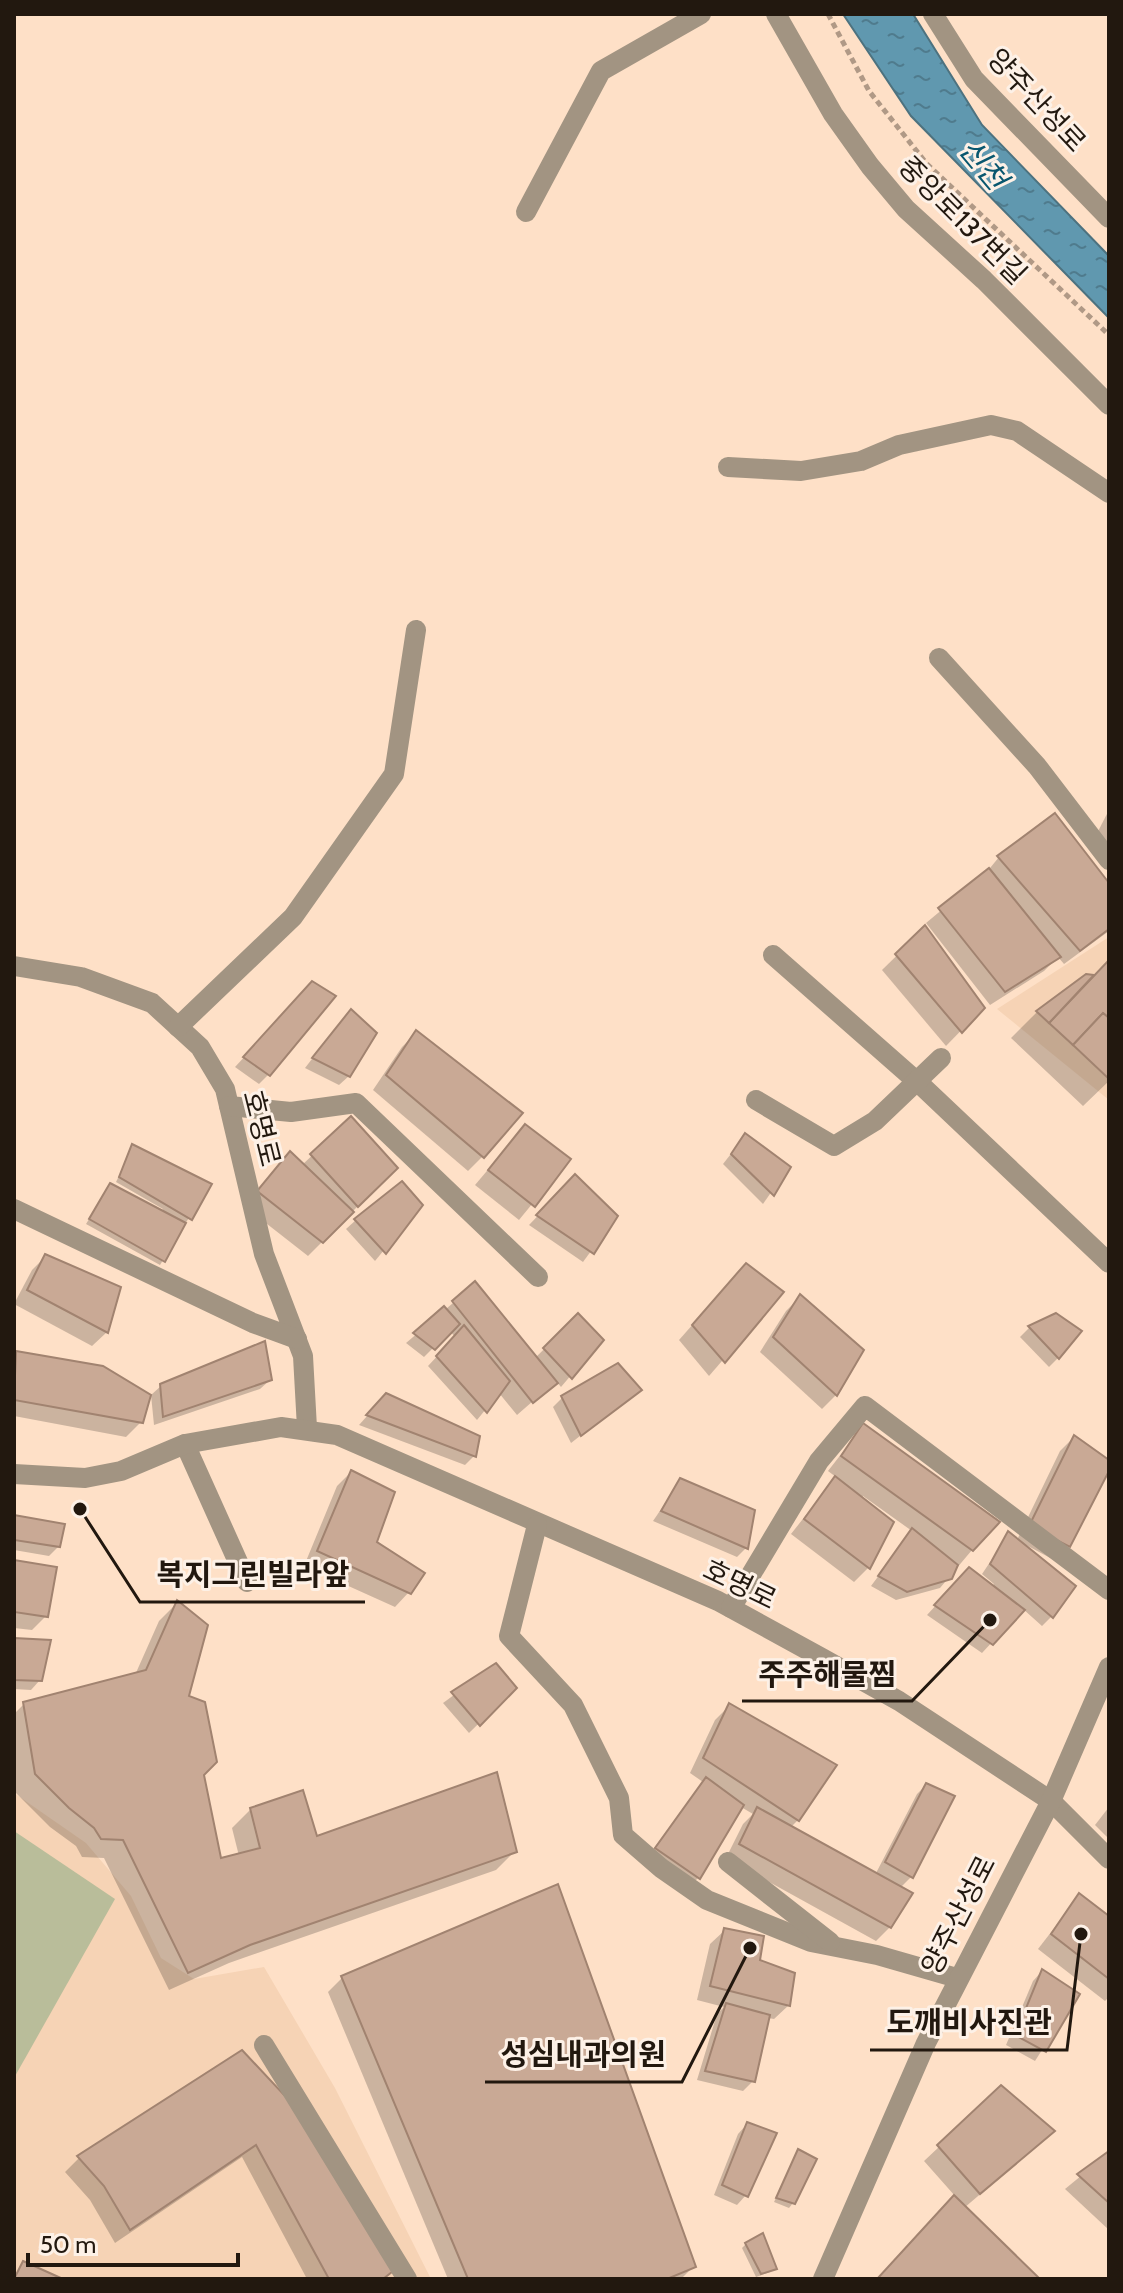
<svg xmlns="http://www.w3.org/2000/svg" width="1123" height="2293" font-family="Cabin,'Noto Sans KR',sans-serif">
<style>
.built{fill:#f6d3b5}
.park{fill:#b9bd9a}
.water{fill:url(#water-ripples);stroke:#4d727f;stroke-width:2}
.shadow{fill:#0003}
.building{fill:#c9a995;stroke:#a18370;stroke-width:2}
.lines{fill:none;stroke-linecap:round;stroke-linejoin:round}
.path{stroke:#b09986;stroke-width:5;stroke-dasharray:6 4;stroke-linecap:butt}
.minor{stroke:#a29482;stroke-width:20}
.labels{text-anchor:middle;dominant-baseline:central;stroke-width:6;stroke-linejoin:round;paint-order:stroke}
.street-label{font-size:28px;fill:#22180f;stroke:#fdf1e7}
.water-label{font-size:30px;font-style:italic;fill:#09576f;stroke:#fdf1e7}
.leader{fill:none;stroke:#22180f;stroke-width:3}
.callout-dot{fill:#22180f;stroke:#fdf1e7;stroke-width:3}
.callout-label{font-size:30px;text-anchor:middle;font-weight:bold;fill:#22180f;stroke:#fdf1e7;stroke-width:6;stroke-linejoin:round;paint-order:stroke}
</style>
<defs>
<pattern id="water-ripples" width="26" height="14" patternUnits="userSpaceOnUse" patternTransform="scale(2)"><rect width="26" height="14" fill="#6098af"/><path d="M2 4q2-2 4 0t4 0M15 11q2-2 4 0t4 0" fill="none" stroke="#4f7b8d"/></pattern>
</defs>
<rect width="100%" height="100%" fill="#fee0c7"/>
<g class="built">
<path d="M1109,937V1100L997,1009Z"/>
<path d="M14,1793L86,1843L131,1896L161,1958L194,1979L264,1967L335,2088L431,2279H14Z"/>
</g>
<path class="park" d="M14,1831L115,1899L14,2078Z"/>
<path class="water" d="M843,14H913L982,125L1109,256V318L911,116Z"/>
<g class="shadow">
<path d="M1109,810V850L1093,841Z"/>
<path d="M999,857L1109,886V931L1064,964L1058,957L1044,971L990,1005L926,923L986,873Z"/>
<path d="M925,928L983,1008L946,1046L882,970Z"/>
<path d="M1109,961V1081L1083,1106L1011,1038L1037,1012L1087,976L1094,977Z"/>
<path d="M303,993L268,1075L259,1084L235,1067Z"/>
<path d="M342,1020L349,1076L339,1085L305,1068Z"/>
<path d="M416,1033L482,1157L468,1171L373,1090L402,1047Z"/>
<path d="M351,1119L396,1168L308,1256L244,1206L290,1154L302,1165Z"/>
<path d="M525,1126L568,1160L519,1220L475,1185Z"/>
<path d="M745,1136L788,1168L763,1204L723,1164Z"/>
<path d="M133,1147L209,1185L160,1265L86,1224L107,1190L161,1212L163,1209L116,1182Z"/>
<path d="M575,1177L616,1217L583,1262L529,1225Z"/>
<path d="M421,1205L375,1261L346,1229L356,1220Z"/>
<path d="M46,1256L107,1332L92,1346L14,1304L32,1270Z"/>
<path d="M732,1280L781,1293L709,1376L679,1340Z"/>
<path d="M800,1297L861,1350L836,1395L822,1409L760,1352L786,1311Z"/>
<path d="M453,1303L535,1358L578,1316L601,1340L561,1387L556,1381L517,1415L499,1393L477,1420L428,1366L455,1337L450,1331L424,1357L406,1343Z"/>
<path d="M1056,1315L1058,1358L1049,1367L1020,1337L1029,1328Z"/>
<path d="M17,1353L141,1422L126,1437L14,1416V1356Z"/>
<path d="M270,1380L260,1389L154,1425L151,1395L161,1386Z"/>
<path d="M639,1390L571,1443L553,1407L562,1398Z"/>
<path d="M377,1405L474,1456L465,1465L359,1425Z"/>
<path d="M863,1426L972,1550L940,1588L896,1600L871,1586L912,1531L863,1496L861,1499L891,1522L868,1568L854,1582L791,1534L836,1477L828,1471Z"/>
<path d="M1074,1437L1109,1466L1068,1545L1054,1560L1026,1545L1051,1617L1042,1626L1023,1609L982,1653L927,1615L960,1579L992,1587L994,1584L982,1574L1009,1534L1017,1540L1060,1451Z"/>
<path d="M351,1472L375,1543L409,1592L395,1607L304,1566L337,1486Z"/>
<path d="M681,1480L746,1548L737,1557L653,1521Z"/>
<path d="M14,1517L59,1546L49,1556L14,1550Z"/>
<path d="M14,1562L46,1616L32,1630L14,1628Z"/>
<path d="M177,1603L186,1697L220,1861L239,1856L232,1828L251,1809L315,1839L515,1851L496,1870L229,1963L169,1990L104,1858L82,1857L76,1846L50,1827L16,1793L14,1714L24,1704L135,1675L159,1621Z"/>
<path d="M14,1640L40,1680L31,1690L14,1689Z"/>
<path d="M495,1665L515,1688L469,1733L443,1703Z"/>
<path d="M729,1706L798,1820L790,1828L875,1875L917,1794L926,1785L952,1797L911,1877L900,1888L890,1927L876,1941L726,1858L743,1824L753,1814L741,1807L698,1878L684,1892L643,1863L703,1782L690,1773L715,1720Z"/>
<path d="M1109,1807V1839L1095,1825Z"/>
<path d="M1079,1896L1109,1919V1997L1105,2001L1038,1949Z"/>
<path d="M725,1930L789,2005L774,2019L768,2018L753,2081L743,2091L697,2080L717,2014L724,2007L697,2000L710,1944Z"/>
<path d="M1042,1971L1077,1995L1035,2061L1006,2045L1033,1981Z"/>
<path d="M342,1978L694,2266L681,2279H448L328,1992Z"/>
<path d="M242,2053L383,2279H307L242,2157L115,2243L90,2200L65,2172L79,2158Z"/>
<path d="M1002,2088L1038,2145L964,2208L1037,2279H878L955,2196L924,2161Z"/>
<path d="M747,2124L746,2195L737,2205L714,2195L738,2134Z"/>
<path d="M798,2151L793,2203L789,2208L774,2202Z"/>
<path d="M1109,2153V2230L1065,2189Z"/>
<path d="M746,2244L774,2268L770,2272L756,2277L742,2248Z"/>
</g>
<g class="building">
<path d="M1055,813L1109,883V929L1080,951L997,856Z"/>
<path d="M989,868L1061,957L1005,992L938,908Z"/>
<path d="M925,925L985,1008L962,1033L895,954Z"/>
<path d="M1109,960V1018L1103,1013L1073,1045L1049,1023Z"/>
<path d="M1086,974L1094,975L1049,1023L1036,1011Z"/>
<path d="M312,981L336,996L270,1076L243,1057Z"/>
<path d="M351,1009L377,1033L350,1077L312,1058Z"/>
<path d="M1103,1013L1109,1018V1079L1073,1045Z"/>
<path d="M416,1030L523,1113L484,1158L386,1075Z"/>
<path d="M351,1116L398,1168L358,1207L310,1154Z"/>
<path d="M525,1124L571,1159L535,1207L488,1170Z"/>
<path d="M745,1133L791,1167L774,1196L731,1154Z"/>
<path d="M132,1144L212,1184L192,1220L119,1177Z"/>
<path d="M290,1151L354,1212L323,1243L257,1191Z"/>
<path d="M575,1174L618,1216L594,1254L536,1215Z"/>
<path d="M402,1181L423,1205L386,1254L354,1219Z"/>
<path d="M110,1183L186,1223L165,1262L89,1219Z"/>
<path d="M45,1254L121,1287L108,1333L27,1290Z"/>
<path d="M746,1263L784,1292L725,1363L692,1325Z"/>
<path d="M475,1281L558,1383L533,1403L452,1301Z"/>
<path d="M800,1294L864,1350L837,1396L773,1337Z"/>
<path d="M444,1306L460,1324L435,1350L413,1333Z"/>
<path d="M578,1313L604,1340L572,1379L543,1348Z"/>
<path d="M1056,1313L1082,1331L1059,1359L1028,1326Z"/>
<path d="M464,1325L510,1381L487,1413L436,1356Z"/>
<path d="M265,1341L272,1380L163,1417L160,1384Z"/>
<path d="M16,1351L103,1366L151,1395L143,1423L14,1400Z"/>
<path d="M618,1363L642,1390L581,1436L561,1396Z"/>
<path d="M386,1393L480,1436L476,1457L366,1415Z"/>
<path d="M863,1423L1000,1522L973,1551L841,1456Z"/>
<path d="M1074,1435L1109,1460V1471L1070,1547L1029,1526Z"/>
<path d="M351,1470L395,1492L377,1542L425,1573L411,1594L317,1551Z"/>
<path d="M835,1476L894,1522L870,1569L804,1519Z"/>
<path d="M680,1478L755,1510L748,1549L661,1511Z"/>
<path d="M14,1515L65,1524L60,1547L14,1540Z"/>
<path d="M912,1528L958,1565L952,1579L907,1592L878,1576Z"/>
<path d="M1008,1531L1076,1586L1053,1618L990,1564Z"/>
<path d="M14,1560L57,1567L48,1617L14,1612Z"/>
<path d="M969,1567L1025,1610L993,1645L934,1605Z"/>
<path d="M177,1600L208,1625L189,1696L205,1702L217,1762L204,1775L221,1858L260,1848L250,1808L303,1790L317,1836L497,1772L517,1852L250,1945L188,1973L123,1840L101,1839L94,1828L69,1808L35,1774L23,1702L146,1670Z"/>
<path d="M14,1638L51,1640L42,1681L14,1680Z"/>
<path d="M496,1663L517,1688L480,1726L451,1692Z"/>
<path d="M729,1703L837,1765L799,1821L703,1758Z"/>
<path d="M706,1777L744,1805L700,1879L655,1848Z"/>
<path d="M926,1783L955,1796L913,1878L885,1862Z"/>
<path d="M757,1807L913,1893L891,1928L739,1844Z"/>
<path d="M558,1884L696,2267L667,2279H468L341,1976Z"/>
<path d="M1079,1893L1109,1916V1979L1051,1934Z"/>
<path d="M724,1928L764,1936L760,1960L795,1973L790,2006L710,1986Z"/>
<path d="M1042,1969L1080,1994L1046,2052L1015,2035Z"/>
<path d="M726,2003L770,2015L755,2082L705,2071Z"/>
<path d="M242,2050L287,2098L397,2268L383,2279H329L256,2145L130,2230L104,2186L77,2156Z"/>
<path d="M1001,2085L1055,2131L980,2194L937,2145Z"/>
<path d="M747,2122L777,2133L748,2197L722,2185Z"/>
<path d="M798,2149L817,2159L795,2204L776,2198Z"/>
<path d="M1109,2151V2203L1077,2174Z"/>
<path d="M954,2195L1040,2279H877Z"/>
<path d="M763,2233L777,2269L761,2274L745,2243Z"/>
<path d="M23,2261L63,2279H14Z"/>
</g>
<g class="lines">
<path class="path" d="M828,14L869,91L927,164L1109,335"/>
<g class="minor">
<path d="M776,14L833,114L870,166L906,209L984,280L1109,405"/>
<path d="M933,14L974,79L1109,218"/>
<path d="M526,212L601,71L701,14"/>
<path d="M728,467L801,471L861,461L899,445L991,425L1017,431L1109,493"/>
<path d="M939,658L1037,766L1109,860"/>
<path d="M773,955L922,1086L1109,1263"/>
<path d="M14,966L81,977L152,1003L200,1047L225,1089L264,1254L303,1356L307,1428"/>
<path d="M178,1027L293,917L394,774L416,630"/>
<path d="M756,1100L834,1146L875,1121L941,1058"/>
<path d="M229,1106L291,1112L356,1103L538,1277"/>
<path d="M14,1209L253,1323L297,1339"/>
<path d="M185,1444L247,1582"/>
<path d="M14,1474L85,1478L121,1471L185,1444L281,1427L337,1435L718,1601L822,1658L899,1701L1051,1801L1109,1859"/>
<path d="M537,1525L509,1636L573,1705L619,1798L623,1835L661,1868L707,1900L811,1942L877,1955L957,1978"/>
<path d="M731,1608L819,1461L865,1406L1109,1590"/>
<path d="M728,1862L830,1942"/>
<path d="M264,2045L407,2279"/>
<path d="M823,2279L926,2043L1051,1801L1109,1667"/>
</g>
</g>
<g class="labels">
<g class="street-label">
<text transform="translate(1037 100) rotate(47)">양주산성로</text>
<text transform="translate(963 220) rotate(45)">중앙로137번길</text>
<text transform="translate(262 1128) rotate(76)">호명로</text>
<text transform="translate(740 1584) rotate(26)">호명로</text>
<text transform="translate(958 1915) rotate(-63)">양주산성로</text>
</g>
<g class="water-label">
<text transform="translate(983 164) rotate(50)">신천</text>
</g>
</g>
<path class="leader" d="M80 1509L140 1602H365M990 1620L912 1701H742M1081 1934L1067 2050H870M750 1948L682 2082H485"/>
<g class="callout-dot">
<circle cx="80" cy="1509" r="8"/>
<circle cx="990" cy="1620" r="8"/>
<circle cx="1081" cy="1934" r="8"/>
<circle cx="750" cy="1948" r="8"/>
</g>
<g class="callout-label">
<text x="253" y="1585">복지그린빌라앞</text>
<text x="827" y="1685">주주해물찜</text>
<text x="969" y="2033">도깨비사진관</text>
<text x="583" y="2065">성심내과의원</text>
</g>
<rect width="1123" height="2293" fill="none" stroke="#22180f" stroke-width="32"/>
<path d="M28 2253v12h210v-12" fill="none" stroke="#22180f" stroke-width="4"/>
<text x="40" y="2253" font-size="24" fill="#22180f" stroke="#fdf1e7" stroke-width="6" paint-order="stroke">50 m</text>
</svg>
